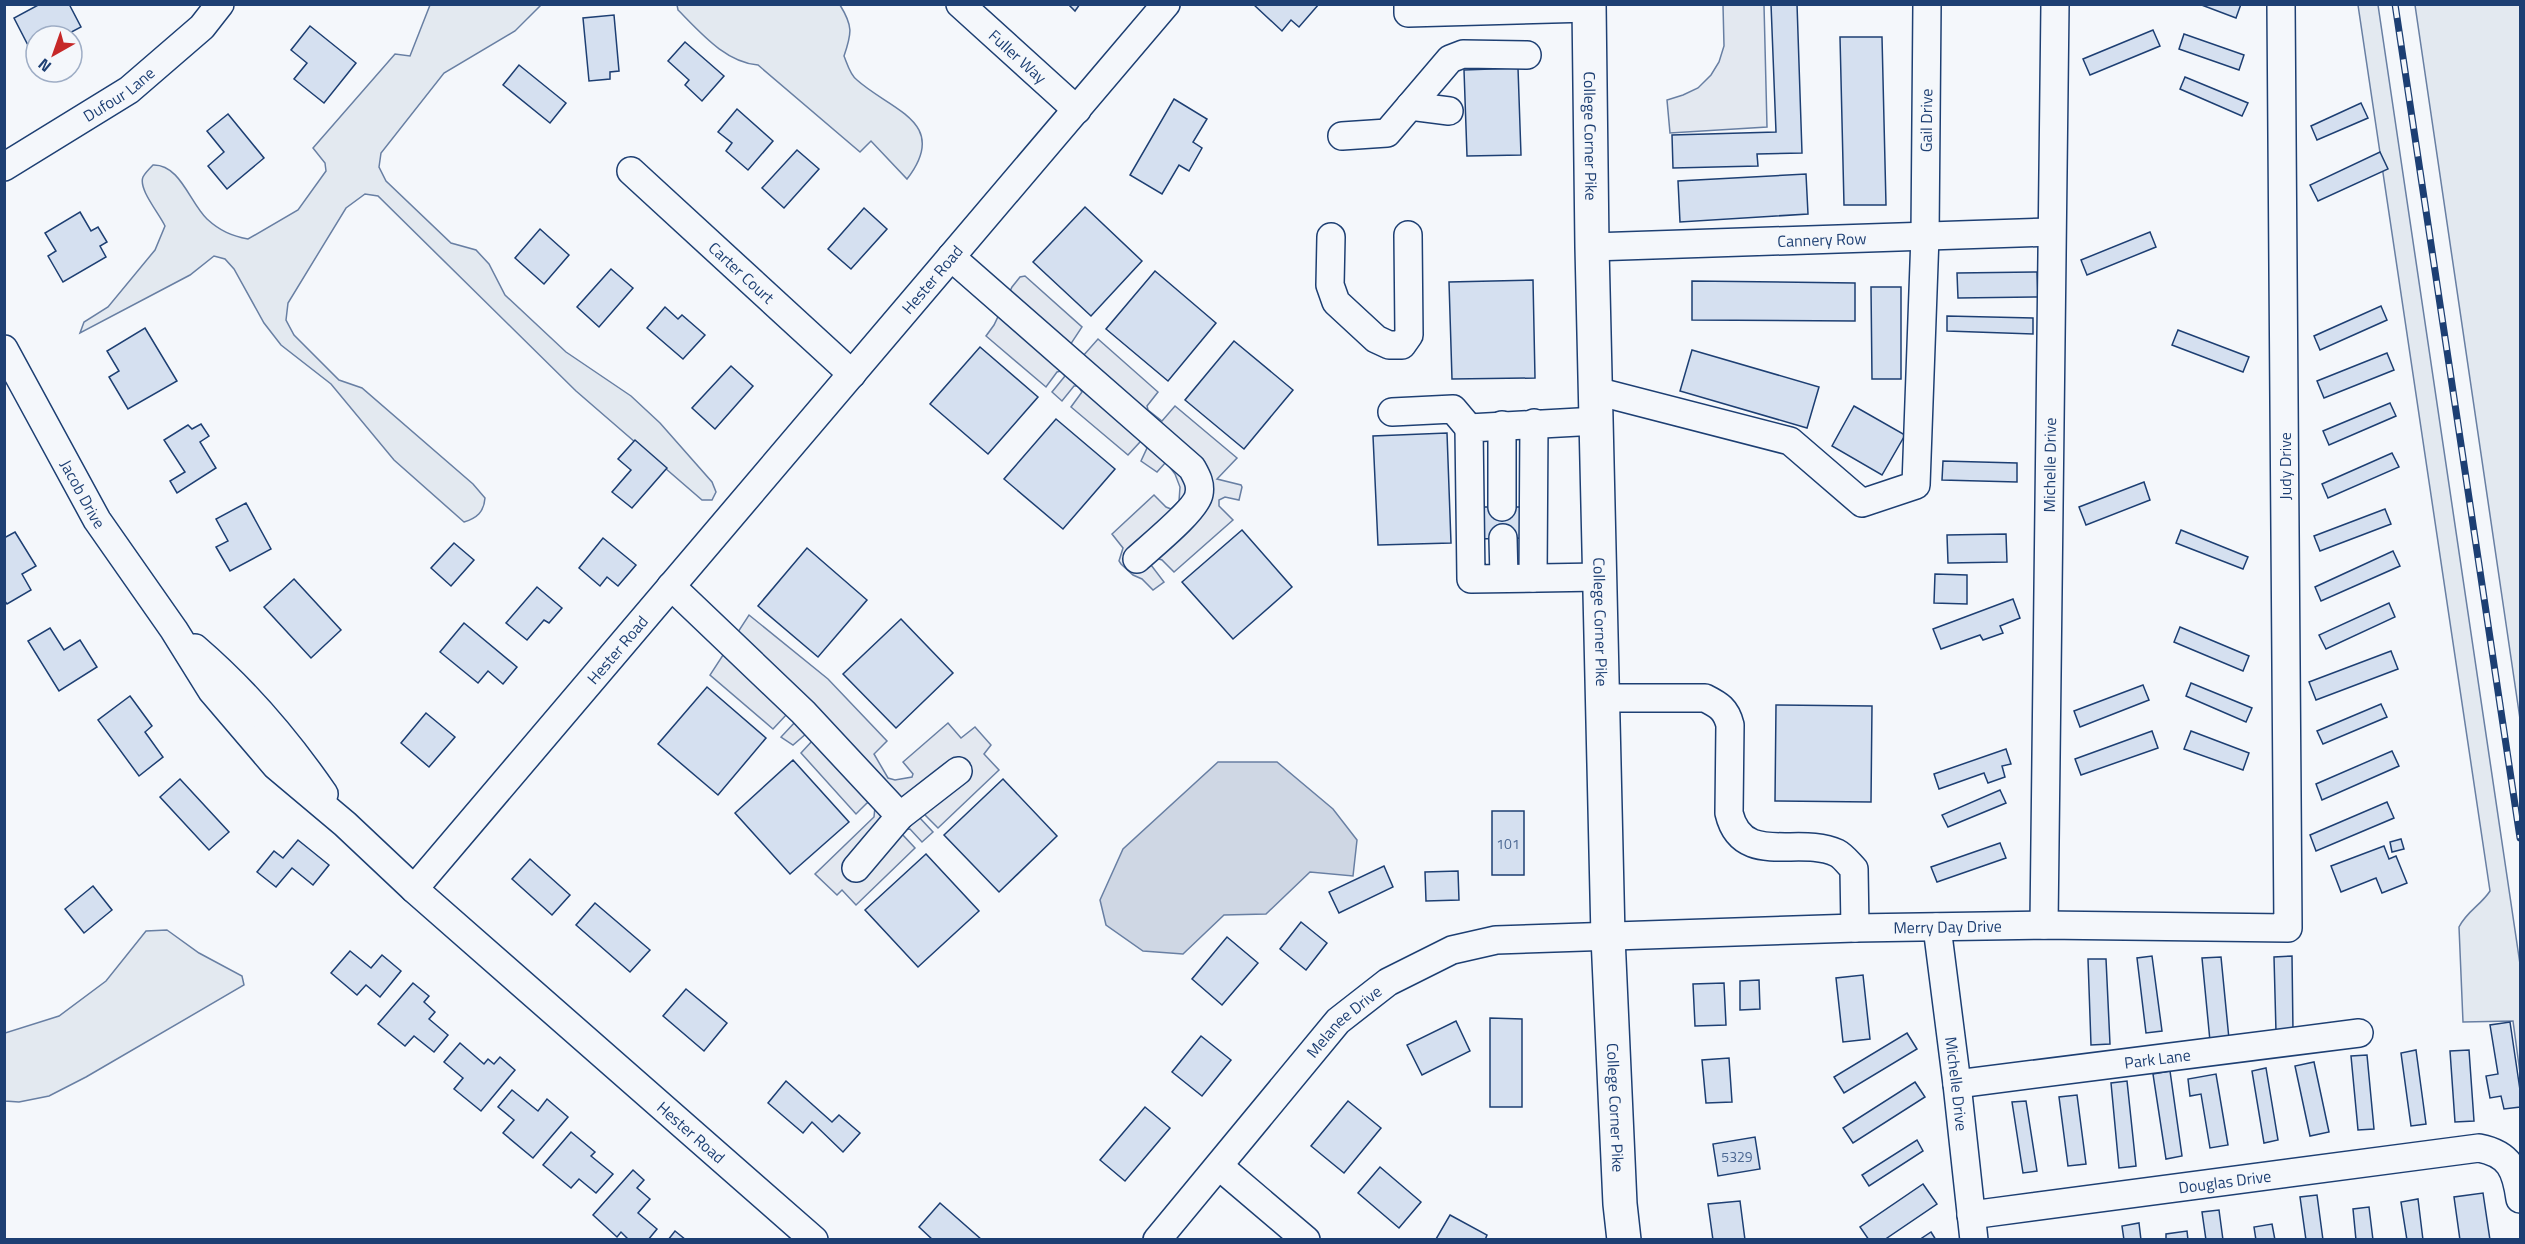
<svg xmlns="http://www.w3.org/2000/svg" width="2525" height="1244" font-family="'Titillium Web',sans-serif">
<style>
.green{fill:#e3e9f0;stroke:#687fa3;stroke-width:1.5}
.parking{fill:#e3e8f0;stroke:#687fa3;stroke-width:1.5}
.water{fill:#cfd7e4;stroke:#687fa3;stroke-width:1.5}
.building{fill:#d5e0f0;stroke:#1d3f73;stroke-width:1.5}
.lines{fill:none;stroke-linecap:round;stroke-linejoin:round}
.minor-casing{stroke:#1d3f73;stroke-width:30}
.highway-casing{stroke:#1d3f73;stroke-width:36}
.minor{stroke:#f4f7fb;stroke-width:27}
.highway{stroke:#f4f7fb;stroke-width:33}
.rail-casing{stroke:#1d3f73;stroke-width:7}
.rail{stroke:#f4f7fb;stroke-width:4.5;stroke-dasharray:14;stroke-linecap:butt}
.labels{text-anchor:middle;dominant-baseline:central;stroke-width:4.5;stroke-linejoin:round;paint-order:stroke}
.number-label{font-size:14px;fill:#4b6792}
.street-label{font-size:16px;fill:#1d3f73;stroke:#f4f7fb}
</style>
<rect width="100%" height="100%" fill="#f4f7fb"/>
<g class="green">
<path d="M430,5H541L515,31L444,73L381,153L379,167L386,181L451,243L476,250L489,264L505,295L566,352L631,396L660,423L712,482L716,492L712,500H702L576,391L378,196L365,194L346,208L288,303L286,320L294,335L339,380L362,388L473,484L485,498C484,512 477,518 464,522L394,460L331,384L281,345L264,323L234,269L225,259L214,256L190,275L80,333L84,322L108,307L155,250L165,226C159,213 138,189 143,177C145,173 150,168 153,165C180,164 190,203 207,219C220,231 232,236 248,239L298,210L326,171L325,163L313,148L395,54L410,56Z"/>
<path d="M677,5H840C853,26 852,33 844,56C847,63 850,75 857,80C890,110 951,122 907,179L871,141L860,152L758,65C725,62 701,33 678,10Z"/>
<path d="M2358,5H2378L2520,964V1073L2513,1021L2463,1022L2459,927C2467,911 2481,905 2490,891Z"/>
<path d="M2415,5H2520V719Z"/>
<path d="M167,930L199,953L242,976L244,985L86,1077L49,1096L19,1102L5,1101V1033L59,1016L106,981L146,931Z"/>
</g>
<g class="parking">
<path d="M1723,5H1764L1767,127L1670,133L1667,100L1683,95L1698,88L1711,75L1719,62L1724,46Z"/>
<path d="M1025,276L1082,327L1070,345L1083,356L1098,339L1158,392L1147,406L1148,410L1162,421L1175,406L1237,458L1217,479L1241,485L1242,487L1239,500L1225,497L1219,500V506L1233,520L1174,572L1162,560L1156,558L1151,565L1164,582L1153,590L1142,579L1133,575L1121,564L1119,561L1123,548L1112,534L1154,495L1166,507L1171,509L1179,501L1180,487L1175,474L1166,462L1157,472L1141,461L1147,448L1141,441L1128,455L1071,407L1082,392L1078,386H1074L1062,401L1052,392L1065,376L1061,371L1057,372L1046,387L986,336L994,325L1012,287L1020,277Z"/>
<path d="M749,615L828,679L887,741L874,754L888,778L895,780L912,777L913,774L903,762L948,723L961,738L975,727L991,745L984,754L999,770L938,828L923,813L919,817L933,832L922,842L910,829L904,830L902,834L915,848L856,905L842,890L837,895L815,874L874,817L875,807L870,803H867L856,814L801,753L813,740L807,733L793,745L781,737L796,721L787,714L773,729L710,675Z"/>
</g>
<path class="water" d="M1218,762H1277L1333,809L1357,840L1353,876L1310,872L1266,914L1224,915L1183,954L1143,951L1106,925L1100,900L1123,849Z"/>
<g class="building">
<path d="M40,4H69L81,27L64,36H36V51L32,53L14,18Z"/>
<path d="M1068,4H1080L1075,11Z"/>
<path d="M1253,4H1319L1299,27L1291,20L1282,31Z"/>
<path d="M1771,4H1797L1802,153L1757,154L1758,166L1673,168L1672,135L1776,132Z"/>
<path d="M2199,4H2241L2236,18Z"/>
<path d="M614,15L619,71L610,72V79L589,81L583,18Z"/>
<path d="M310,26L356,63L324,103L294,79L307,63L291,50Z"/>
<path d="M2153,30L2160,46L2090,75L2083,59Z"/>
<path d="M2184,34L2244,55L2239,70L2179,49Z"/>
<path d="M1840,37H1882L1886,205H1844Z"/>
<path d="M685,42L724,76L702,101L685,85L689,80L668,61Z"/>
<path d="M519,65L566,103L550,123L503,85Z"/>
<path d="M1518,68L1521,155L1467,156L1464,70Z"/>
<path d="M2185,77L2248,103L2242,116L2180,89Z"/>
<path d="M1174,99L1207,119L1193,142L1202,148L1189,171L1179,165L1162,194L1130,175Z"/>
<path d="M2361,103L2368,118L2317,140L2311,126Z"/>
<path d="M737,109L773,141L748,170L726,151L732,143L718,132Z"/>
<path d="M228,114L264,158L227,189L208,166L224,152L207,131Z"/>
<path d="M797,150L819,169L784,208L762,188Z"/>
<path d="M2380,152L2388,169L2318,201L2310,185Z"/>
<path d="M1806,174L1808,214L1680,222L1678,181Z"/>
<path d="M1085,207L1142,261L1091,316L1033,262Z"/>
<path d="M864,208L887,229L851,269L828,249Z"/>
<path d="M80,212L91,231L98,227L107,242L100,246L106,257L63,282L48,256L56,251L45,233Z"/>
<path d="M540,229L569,255L544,284L515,258Z"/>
<path d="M2150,232L2156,247L2087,275L2081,260Z"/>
<path d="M611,269L633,288L599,327L577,307Z"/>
<path d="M1155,271L1216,323L1168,381L1106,329Z"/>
<path d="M2037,272L2038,297L1958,298L1957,273Z"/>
<path d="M1533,280L1535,378L1452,379L1449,282Z"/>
<path d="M1692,281L1855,283V321L1692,320Z"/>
<path d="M1871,287H1901V379H1872Z"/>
<path d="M2381,306L2387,320L2320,350L2314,336Z"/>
<path d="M665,307L678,319L682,315L705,335L683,359L647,328Z"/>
<path d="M1947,316L2033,318V334L1947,331Z"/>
<path d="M145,328L177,381L128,409L109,377L119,371L107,351Z"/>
<path d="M2178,330L2249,357L2243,372L2172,345Z"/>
<path d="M1234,341L1293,390L1244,449L1185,400Z"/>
<path d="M980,347L1038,397L988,454L930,404Z"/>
<path d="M1692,350L1819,387L1807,428L1680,391Z"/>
<path d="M2387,353L2394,370L2324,398L2317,381Z"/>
<path d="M731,366L753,386L715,429L692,408Z"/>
<path d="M2390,403L2396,416L2329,445L2323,431Z"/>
<path d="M1854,406L1905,435L1882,475L1832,446Z"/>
<path d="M1056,419L1115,469L1063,529L1004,479Z"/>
<path d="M201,424L209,436L200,442L216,468L177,493L170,481L185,472L164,440L188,425L192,429Z"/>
<path d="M1447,433L1451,543L1378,545L1373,436Z"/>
<path d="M635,440L667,468L632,508L612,492L631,470L618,459Z"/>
<path d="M2392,453L2399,467L2328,498L2322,484Z"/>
<path d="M1943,461L2017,463V482L1942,480Z"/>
<path d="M2144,482L2150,500L2086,525L2079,507Z"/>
<path d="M246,503L271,549L230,571L216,547L228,541L216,519Z"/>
<path d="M1475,507H1523L1524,538L1475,539Z"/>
<path d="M2385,509L2391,524L2320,551L2314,536Z"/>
<path d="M1242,530L1292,587L1233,639L1182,582Z"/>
<path d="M2181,530L2248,557L2243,569L2176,543Z"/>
<path d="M15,532L36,566L22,574L31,590L7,604L4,600V538Z"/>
<path d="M2006,534L2007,562L1948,563L1947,535Z"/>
<path d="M603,538L636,565L618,586L607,577L600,586L579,568Z"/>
<path d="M454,543L474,560L451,586L431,568Z"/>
<path d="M807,548L867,600L818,657L758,606Z"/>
<path d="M2393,551L2400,566L2321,601L2315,587Z"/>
<path d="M1935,574L1967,575V604L1934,603Z"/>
<path d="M294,579L341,630L311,658L264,607Z"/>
<path d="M537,587L562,608L549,623L544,620L527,640L506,623Z"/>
<path d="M2013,599L2020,618L2000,626L2003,633L1983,640L1980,635L1941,649L1933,629Z"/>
<path d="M2389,603L2395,617L2326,649L2319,635Z"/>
<path d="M901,619L953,673L896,728L843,674Z"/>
<path d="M464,623L517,667L503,684L488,671L478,683L440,652Z"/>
<path d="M2180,627L2249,656L2243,671L2174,642Z"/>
<path d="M50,628L64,650L80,640L97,667L59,691L28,641Z"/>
<path d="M2391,651L2398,669L2316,700L2309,682Z"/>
<path d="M2191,683L2252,708L2246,722L2186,696Z"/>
<path d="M2143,685L2149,700L2080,727L2074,711Z"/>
<path d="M707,687L766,738L718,795L658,744Z"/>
<path d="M130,696L152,726L145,732L163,757L139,776L98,720Z"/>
<path d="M2381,704L2387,717L2323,744L2317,731Z"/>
<path d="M1776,705L1872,706L1871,802L1775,801Z"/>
<path d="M426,713L455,737L429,767L401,743Z"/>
<path d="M2152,731L2158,748L2081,775L2075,759Z"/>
<path d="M2191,731L2249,753L2243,770L2184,749Z"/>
<path d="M2006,749L2011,764L2002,766L2005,777L1988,783L1984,773L1939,789L1934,774Z"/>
<path d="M2392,751L2399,766L2322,800L2316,784Z"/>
<path d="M793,760L849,822L790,874L735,813Z"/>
<path d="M180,779L229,832L209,850L160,797Z"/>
<path d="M1003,779L1057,836L999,892L944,835Z"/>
<path d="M2000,790L2006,803L1948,827L1942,815Z"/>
<path d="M2387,802L2394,818L2316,851L2310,835Z"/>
<rect x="1492" y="811" width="32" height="64"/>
<path d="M2401,839L2404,849L2392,852L2390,842Z"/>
<path d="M298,840L329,865L313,885L292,868L276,887L257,872L274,851L283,858Z"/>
<path d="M2000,843L2006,858L1937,882L1931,867Z"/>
<path d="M2384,846L2389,859L2396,856L2407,883L2382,893L2376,878L2341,892L2331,866Z"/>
<path d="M926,854L979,911L918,967L865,910Z"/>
<path d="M530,859L570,895L552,915L512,879Z"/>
<path d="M1384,866L1393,887L1339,913L1329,892Z"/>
<path d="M1458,871L1459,900L1426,901L1425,872Z"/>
<path d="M93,886L112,910L84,933L65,909Z"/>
<path d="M595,903L650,950L630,972L576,925Z"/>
<path d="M1301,922L1327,943L1306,970L1280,949Z"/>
<path d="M1227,937L1258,963L1222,1005L1192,979Z"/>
<path d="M350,951L371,968L382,955L401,971L380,997L366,985L357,995L331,973Z"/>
<path d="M2152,956L2162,1031L2146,1033L2137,958Z"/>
<path d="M2292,956L2293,1032H2276L2274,957Z"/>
<path d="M2221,957L2229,1039L2210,1041L2202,958Z"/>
<path d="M2088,959H2106L2110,1044L2091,1045Z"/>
<path d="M1863,975L1870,1039L1843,1042L1836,978Z"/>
<path d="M1759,980L1760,1009L1740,1010V981Z"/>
<path d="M413,983L429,996L424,1002L435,1012L429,1019L448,1035L434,1052L414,1036L405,1046L378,1024Z"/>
<path d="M1724,983L1726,1025L1695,1026L1693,984Z"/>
<path d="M686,989L727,1023L704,1051L663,1016Z"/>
<path d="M1490,1018L1522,1019V1107H1490Z"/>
<path d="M1456,1021L1470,1051L1422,1075L1407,1045Z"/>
<path d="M2510,1022L2520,1090V1107L2504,1109L2501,1096L2490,1098L2486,1076L2498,1074L2490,1025Z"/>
<path d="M1907,1033L1917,1049L1844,1093L1834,1077Z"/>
<path d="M1201,1036L1231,1060L1202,1096L1172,1072Z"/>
<path d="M460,1043L484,1064L488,1059L494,1064L500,1057L515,1070L481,1111L454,1089L463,1078L444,1062Z"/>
<path d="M2416,1050L2426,1124L2411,1126L2401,1053Z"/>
<path d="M2469,1050L2474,1121L2455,1122L2450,1051Z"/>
<path d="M2367,1055L2374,1129L2358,1130L2351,1056Z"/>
<path d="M1729,1058L1732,1102L1706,1103L1702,1060Z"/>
<path d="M2314,1062L2329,1132L2310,1136L2295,1066Z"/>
<path d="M2266,1068L2278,1140L2264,1143L2252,1071Z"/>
<path d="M2170,1071L2182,1156L2166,1159L2153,1074Z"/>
<path d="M2216,1074L2228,1145L2210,1148L2201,1094L2190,1096L2188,1079Z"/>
<path d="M786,1081L832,1122L839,1115L860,1133L843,1152L812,1122L803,1133L768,1103Z"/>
<path d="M2127,1081L2136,1166L2119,1168L2111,1083Z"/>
<path d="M1915,1082L1925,1097L1853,1143L1843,1128Z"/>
<path d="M512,1090L538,1111L547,1099L568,1117L533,1158L503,1133L514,1120L498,1107Z"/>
<path d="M2077,1095L2086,1164L2068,1166L2059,1097Z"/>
<path d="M1348,1101L1381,1128L1344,1173L1311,1146Z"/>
<path d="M2026,1101L2037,1171L2023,1173L2012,1102Z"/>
<path d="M1145,1107L1170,1128L1125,1181L1100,1160Z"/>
<path d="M571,1132L595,1152L591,1156L613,1174L596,1193L579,1179L571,1188L543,1165Z"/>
<path d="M1755,1137L1760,1169L1718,1176L1713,1144Z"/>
<path d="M1917,1140L1923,1151L1869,1186L1862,1175Z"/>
<path d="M1380,1167L1421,1202L1399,1228L1358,1193Z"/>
<path d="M633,1170L644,1180L637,1188L650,1199L638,1213L657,1229L648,1240H629L621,1232L617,1237L593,1215Z"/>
<path d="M1923,1184L1937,1204L1884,1240H1869L1860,1227Z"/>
<path d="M2483,1193L2490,1240H2460L2454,1197Z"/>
<path d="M2317,1195L2323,1240H2306L2300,1197Z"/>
<path d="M2418,1199L2423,1240H2407L2401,1202Z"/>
<path d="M1740,1201L1745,1240H1713L1708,1204Z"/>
<path d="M940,1203L982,1240H933L919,1227Z"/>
<path d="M2369,1207L2373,1240H2356L2353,1209Z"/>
<path d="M2219,1210L2223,1240H2206L2202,1212Z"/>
<path d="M1450,1215L1487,1235L1485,1240L1436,1239Z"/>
<path d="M2139,1223L2141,1240H2124L2122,1226Z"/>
<path d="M2272,1224L2275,1240H2256L2254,1227Z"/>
<path d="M675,1231L686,1240H668Z"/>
<path d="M2187,1231L2188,1240H2166V1234Z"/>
<path d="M1931,1232L1936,1240H1919Z"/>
</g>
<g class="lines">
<defs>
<g id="minor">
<path id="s1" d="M960,4L1077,110"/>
<path d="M1408,4V13L1589,8"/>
<path d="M1410,106L1449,111"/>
<path d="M1342,136L1387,133L1450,59L1463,54L1527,55"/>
<path id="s2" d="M4,167L129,90L202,27L220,4"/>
<path id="s3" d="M631,171L852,374"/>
<path d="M1331,237L1330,285L1336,302L1376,339L1389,345H1402L1409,335L1408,235"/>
<path id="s4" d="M1592,247L2051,232"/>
<path d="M951,257L1192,468C1197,477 1201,484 1199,494C1197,509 1150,547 1137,559"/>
<path id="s5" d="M4,349L97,520L174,630L212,691L276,766L345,824L414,889L814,1240"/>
<path id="s6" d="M1596,391L1790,441L1862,503L1916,485L1925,236L1927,4"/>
<path d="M1392,412L1453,409L1469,428"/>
<path d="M1597,421L1469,428L1471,579L1600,577"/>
<path d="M1502,425V507"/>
<path d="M1503,538L1504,578"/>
<path d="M1533,578L1534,423"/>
<path d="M671,586L803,712L900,816"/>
<path d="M195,648C245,691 287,740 324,794"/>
<path d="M1603,698H1705C1719,705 1726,709 1730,725L1729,813C1742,868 1799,835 1837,853C1843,856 1849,864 1854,869L1855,928"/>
<path d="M856,868L900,816L958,771"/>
<path id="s7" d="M414,889L1166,4"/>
<path id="s8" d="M2044,925L2055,4"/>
<path id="s9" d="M1937,927L1957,1084L1974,1240"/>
<path id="s10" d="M1957,1084L2359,1033"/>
<path d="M1219,1166L1306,1240"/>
<path id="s11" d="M1971,1215L2479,1148C2510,1154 2516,1170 2520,1199"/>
<path id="s12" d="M1157,1240L1338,1021L1388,982L1452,950L1496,940L1855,928L2044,925L2288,928L2281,4"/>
</g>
<g id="highway">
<path id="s13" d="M1589,4L1592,247L1608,937L1620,1204L1624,1240"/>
</g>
</defs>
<use href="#minor" class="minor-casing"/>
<use href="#highway" class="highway-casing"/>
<use href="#minor" class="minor"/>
<use href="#highway" class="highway"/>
<defs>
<path id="rail" d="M2395,4L2520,838"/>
</defs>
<use href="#rail" class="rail-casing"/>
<use href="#rail" class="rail"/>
</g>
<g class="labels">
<g class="number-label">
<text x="1508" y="843">101</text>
<text x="1737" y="1156">5329</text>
</g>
<g class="street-label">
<text stroke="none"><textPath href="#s1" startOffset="78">Fuller Way</textPath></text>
<text stroke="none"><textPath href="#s2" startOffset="136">Dufour Lane</textPath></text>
<text stroke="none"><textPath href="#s6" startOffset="717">Gail Drive</textPath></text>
<text stroke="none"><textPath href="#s13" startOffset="132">College Corner Pike</textPath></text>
<text stroke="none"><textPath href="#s4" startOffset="230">Cannery Row</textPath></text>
<text stroke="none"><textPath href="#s3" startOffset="150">Carter Court</textPath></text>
<text stroke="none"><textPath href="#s7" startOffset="800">Hester Road</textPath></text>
<text stroke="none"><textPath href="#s8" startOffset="460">Michelle Drive</textPath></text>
<text transform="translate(2285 466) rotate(-90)">Judy Drive</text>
<text stroke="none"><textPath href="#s5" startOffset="165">Jacob Drive</textPath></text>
<text stroke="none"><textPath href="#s13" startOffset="618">College Corner Pike</textPath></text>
<text stroke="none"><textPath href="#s7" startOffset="314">Hester Road</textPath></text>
<text stroke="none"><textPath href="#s12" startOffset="916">Merry Day Drive</textPath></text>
<text stroke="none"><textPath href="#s12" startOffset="288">Melanee Drive</textPath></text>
<text stroke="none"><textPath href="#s10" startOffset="202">Park Lane</textPath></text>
<text stroke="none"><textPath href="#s9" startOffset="158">Michelle Drive</textPath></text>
<text stroke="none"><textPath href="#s13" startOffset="1104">College Corner Pike</textPath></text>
<text stroke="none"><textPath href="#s5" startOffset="1053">Hester Road</textPath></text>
<text stroke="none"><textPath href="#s11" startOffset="256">Douglas Drive</textPath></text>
</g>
</g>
<rect width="2525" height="1244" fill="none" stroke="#1d3f73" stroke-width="12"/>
<g transform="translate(54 54) rotate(220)"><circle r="28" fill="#f4f7fb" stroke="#9eadc5" stroke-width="1.5"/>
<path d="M0-4.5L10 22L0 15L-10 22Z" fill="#c62828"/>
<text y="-9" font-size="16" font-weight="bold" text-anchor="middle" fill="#1d3f73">N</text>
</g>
</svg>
